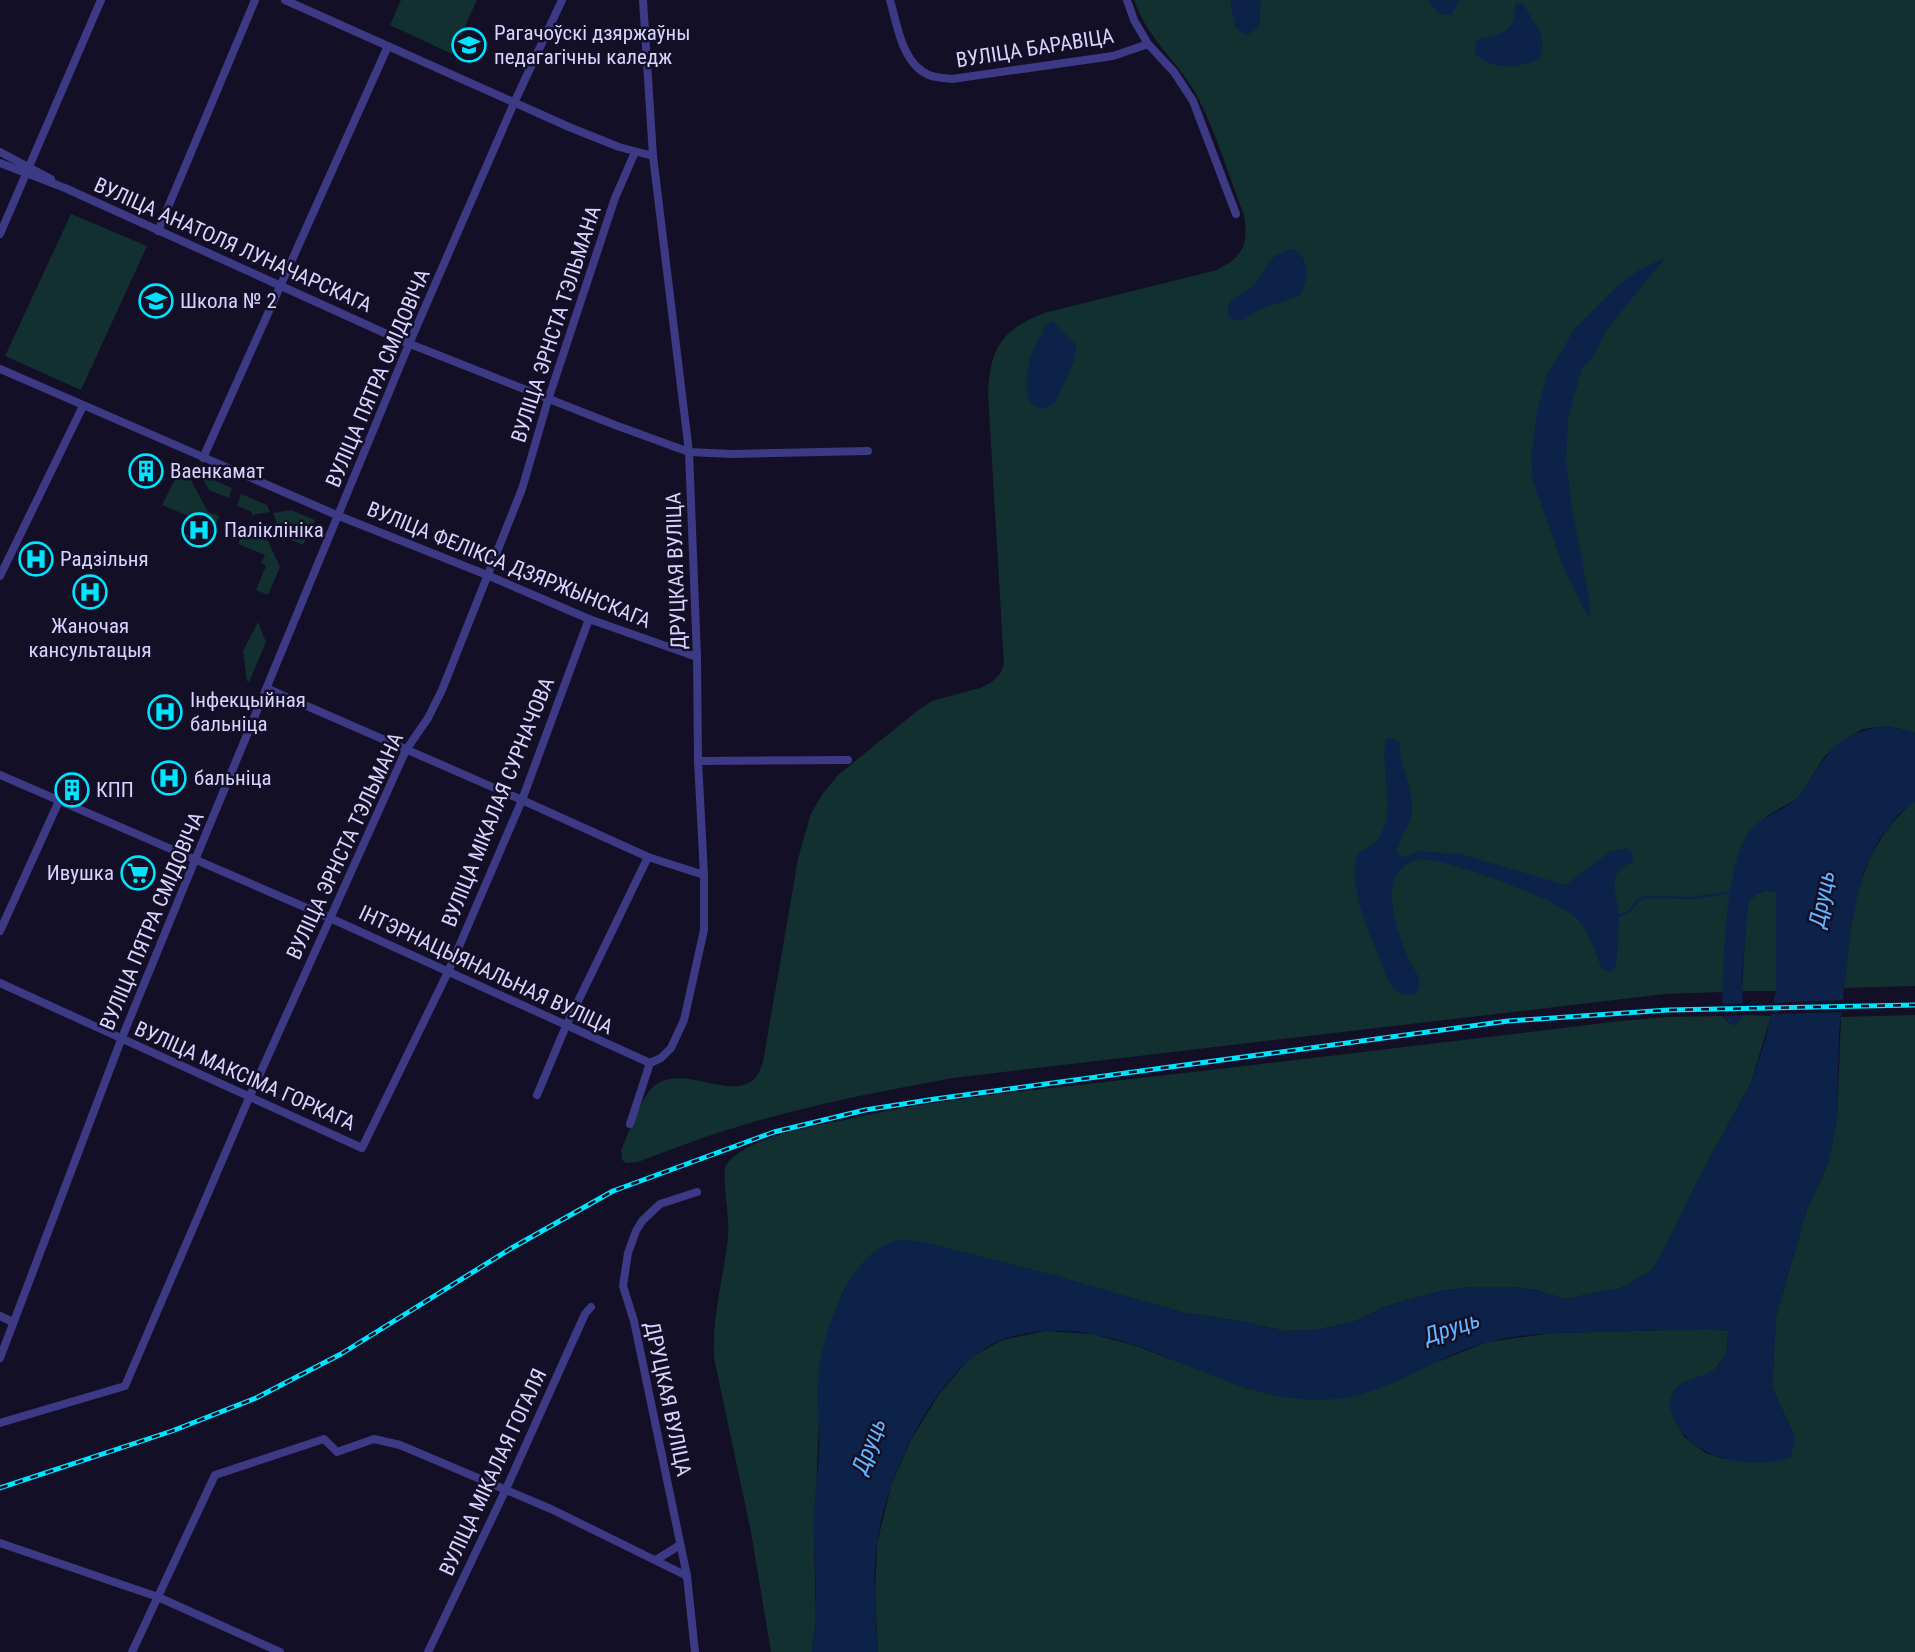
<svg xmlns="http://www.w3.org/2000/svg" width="1915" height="1652" font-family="'Roboto Condensed',sans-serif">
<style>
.green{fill:#12302f}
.water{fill:#0c2248}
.pier{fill:#130f26}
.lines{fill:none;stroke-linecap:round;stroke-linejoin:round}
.stream{stroke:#0c2248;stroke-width:2.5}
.street{stroke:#3d3a85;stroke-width:8}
.rail-casing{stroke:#00e5ff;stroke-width:5}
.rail{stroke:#130f26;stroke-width:2.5;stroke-dasharray:8;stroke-linecap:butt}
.labels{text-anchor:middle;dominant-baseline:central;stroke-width:5;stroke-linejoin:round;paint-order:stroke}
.poi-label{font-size:21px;fill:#d9d4ff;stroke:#130f26;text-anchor:start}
.street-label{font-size:21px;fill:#d9d4ff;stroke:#130f26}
.water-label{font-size:23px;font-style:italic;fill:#62b6ff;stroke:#130f26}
</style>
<rect width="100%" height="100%" fill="#130f26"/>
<g class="green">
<path d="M401,0H477L452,54L390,25Z"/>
<path d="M1134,0H1915V733L1888,726L1863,729L1842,741L1825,756L1798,798L1767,816L1723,979V992L1665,994L953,1078C876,1092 799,1107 724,1131C695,1140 667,1151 638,1162L626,1163L622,1160L621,1150C629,1133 640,1099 653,1087C682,1061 733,1104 756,1077C759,1073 761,1067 763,1062L798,859L811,813L824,792L838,775L917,711L932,701L980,688L992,682L1000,674L1004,664L988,394C990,349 1001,330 1044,313L1217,270C1243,256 1249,245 1244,215C1229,176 1216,132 1196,94C1176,59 1148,40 1134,0Z"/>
<path d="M71,214L147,246L81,390L5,356Z"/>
<path d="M184,467L208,512L219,516L215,527L162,505L177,475Z"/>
<path d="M200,474L232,488L229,498L209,490Z"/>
<path d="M241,494L267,505L270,512L251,515L252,512L237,506Z"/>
<path d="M291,510L315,520L303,545L282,536L273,513Z"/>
<path d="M236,527L268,541L280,567L268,595L256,590L266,566L261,563L265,555L238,544L241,537L233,534Z"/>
<path d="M258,622L266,642L249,682L247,681L243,651Z"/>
<path d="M1915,801V986L1844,988C1852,918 1855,849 1915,801Z"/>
<path d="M1766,890L1777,892L1776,991H1742L1747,904L1756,894Z"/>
<path d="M1743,1015L1771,1016L1751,1083L1698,1180L1668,1242L1652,1270L1621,1288L1565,1299L1536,1290L1515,1287H1468L1441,1291L1387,1306L1351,1323L1314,1330L1284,1331L1245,1322L1185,1313L1013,1265L865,1261L844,1290L837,1307L819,1417L814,1544L816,1618L812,1652H771L751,1532L714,1358C712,1317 723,1279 728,1238C730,1214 723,1191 725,1167C741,1138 814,1126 845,1120C944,1097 1048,1089 1149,1077C1306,1059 1464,1040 1621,1021L1667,1017L1722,1016L1729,1023L1736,1025Z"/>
<path d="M1915,1015V1652H878L875,1595L877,1543L892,1483L911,1440L939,1394L970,1358L1002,1340L1045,1331L1093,1334L1136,1346L1253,1390L1440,1361L1487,1342L1552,1333L1711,1329L1728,1331L1727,1354L1713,1372L1681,1384L1683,1436L1706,1453L1724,1459L1795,1438L1772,1387L1776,1316L1807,1209L1828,1164L1837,1118L1841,1017Z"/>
</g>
<g class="water">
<path d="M1230,0H1261L1259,27L1247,35L1235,27Z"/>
<path d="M1428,0H1459L1452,15L1439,14Z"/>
<path d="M1523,3C1534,26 1548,33 1540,59C1517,68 1496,71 1475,54L1476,40C1499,32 1516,37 1515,4Z"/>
<path d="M1293,249C1311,258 1309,280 1299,296L1263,308L1241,321L1229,318C1223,296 1242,298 1254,285C1269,268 1266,254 1293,249Z"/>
<path d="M1666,257L1607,329L1592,359L1582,368L1568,419L1566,461L1573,513L1589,597L1590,616L1583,608L1564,569L1533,481L1531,456L1537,412L1547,375L1576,327L1619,284L1639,270Z"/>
<path d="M1052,321L1076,344L1074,361L1059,395L1055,403L1043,409C1038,407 1031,405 1029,400C1022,386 1030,344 1042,336L1044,326Z"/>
<path d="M1888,726L1915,733V801L1898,815L1879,839L1864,871L1852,920L1839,1033L1837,1118L1828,1164L1807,1209L1776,1316L1772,1387L1795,1438L1791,1458C1751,1469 1698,1462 1676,1423C1672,1416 1668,1406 1671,1397C1682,1366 1730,1391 1728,1331L1711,1329C1673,1330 1635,1331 1596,1332C1561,1333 1522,1333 1488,1342C1435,1356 1390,1394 1334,1399C1249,1408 1174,1349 1093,1334C1065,1329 1029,1329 1001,1340C935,1368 887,1475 877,1543C872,1578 876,1616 878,1652H812C820,1609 813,1563 814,1520C814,1497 818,1474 819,1451C820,1426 816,1401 818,1376C822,1336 848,1256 892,1242C904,1238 916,1241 928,1243L1057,1276L1185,1313L1245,1322L1284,1331L1314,1330L1351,1323L1387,1306L1441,1291L1468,1287H1515L1536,1290L1565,1299L1621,1288L1652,1270L1668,1242L1698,1180L1751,1083L1766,1038L1776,991V892L1766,890L1756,894L1748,904L1742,977L1743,1015L1736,1025L1729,1023L1722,1016C1723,973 1724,865 1749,832C1761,815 1788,811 1800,794C1829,754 1833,733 1888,726Z"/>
<path d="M1386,738H1394L1400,744C1399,764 1412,784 1412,805C1413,823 1400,835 1397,852L1404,858L1418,851L1460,854L1566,885L1609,852L1626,848L1633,854V862C1602,874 1619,894 1619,917C1619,933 1617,951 1616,967L1611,972L1602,969C1594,950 1590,931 1575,917C1558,900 1444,857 1420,859C1411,861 1404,865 1398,873C1383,894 1400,939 1409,960C1412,966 1417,972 1419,979C1421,985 1419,989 1416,994C1409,995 1402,995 1396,990C1387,983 1383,967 1379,956C1368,931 1345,878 1359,852C1406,835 1378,775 1386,738Z"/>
</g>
<g class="pier">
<path d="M1846,1000L1845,1012L1768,1014L1770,1003Z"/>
<path d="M1746,1003V1015L1719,1016V1004Z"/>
</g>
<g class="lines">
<path class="stream" d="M1619,916L1631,910L1638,900L1644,897L1692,898L1733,892"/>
<g class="street">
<path d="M285,0L569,127L619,147L653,156"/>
<path d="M890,0C897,24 902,64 929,75C936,78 945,78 952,79L1113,56L1148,44"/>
<path d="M1127,0L1134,20L1148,44L1174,72L1193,101L1236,214"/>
<path d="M0,152L51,179"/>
<path d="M0,163L65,188L400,340L615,425L689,452L733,454L868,451"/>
<path d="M158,231L255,0"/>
<path d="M0,234L101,0"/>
<path d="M0,369L339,516L487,575L589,619L697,657"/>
<path d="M203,458L388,46"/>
<path d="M0,576L83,406"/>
<path d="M268,689L522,800L648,857L704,875"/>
<path d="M698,761L848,760"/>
<path d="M0,775L330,918L650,1063"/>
<path d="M0,931L59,801"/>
<path d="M0,983L362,1148L448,972L522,800L589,619"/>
<path d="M537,1095L566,1026L648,857"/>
<path d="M630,1124L650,1063L661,1058L671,1048L684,1020L704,930V875L698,761L697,657L689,452L653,156L643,0"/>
<path d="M0,1316L13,1322"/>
<path d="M0,1358L121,1040L188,877L409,344L514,103L562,0"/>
<path d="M0,1423L125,1386L249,1098L406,750L428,718L442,690L522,489L548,400L615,198L635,152"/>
<path d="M0,1543L158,1597L280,1652"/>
<path d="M656,1560L680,1545"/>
<path d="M132,1652L215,1475L324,1439L337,1452L374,1439L400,1445L551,1509L687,1576"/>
<path d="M428,1652L506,1489L585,1314L591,1307"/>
<path d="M695,1652L687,1576L634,1321L623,1286L628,1253L636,1231L642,1221L660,1204L697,1192"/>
</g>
<defs>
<path id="rail" d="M0,1488L172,1431L256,1398L341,1354L510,1249L613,1191L774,1132L865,1110L935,1099L1508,1021L1668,1010L1915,1005"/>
</defs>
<use href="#rail" class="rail-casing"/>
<use href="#rail" class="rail"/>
</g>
<defs>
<symbol id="university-ring" viewBox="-11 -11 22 22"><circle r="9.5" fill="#130f26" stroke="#00e5ff" stroke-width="1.5"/><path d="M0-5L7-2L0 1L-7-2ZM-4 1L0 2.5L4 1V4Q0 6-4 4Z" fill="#00e5ff"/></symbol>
<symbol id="school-ring" viewBox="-11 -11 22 22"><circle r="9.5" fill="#130f26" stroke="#00e5ff" stroke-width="1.5"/><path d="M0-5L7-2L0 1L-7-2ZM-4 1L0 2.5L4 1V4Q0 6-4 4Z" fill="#00e5ff"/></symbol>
<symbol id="building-ring" viewBox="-11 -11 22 22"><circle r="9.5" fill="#130f26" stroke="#00e5ff" stroke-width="1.5"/><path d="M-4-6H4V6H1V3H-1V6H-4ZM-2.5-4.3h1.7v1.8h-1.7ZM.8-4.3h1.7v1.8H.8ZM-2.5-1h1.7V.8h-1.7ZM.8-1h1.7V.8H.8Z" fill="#00e5ff"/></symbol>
<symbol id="hospital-ring" viewBox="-11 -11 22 22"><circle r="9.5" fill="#130f26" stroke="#00e5ff" stroke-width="1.5"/><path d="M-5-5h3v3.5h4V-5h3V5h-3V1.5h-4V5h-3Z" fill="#00e5ff"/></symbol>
<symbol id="supermarket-ring" viewBox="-11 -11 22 22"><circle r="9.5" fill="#130f26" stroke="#00e5ff" stroke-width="1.5"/><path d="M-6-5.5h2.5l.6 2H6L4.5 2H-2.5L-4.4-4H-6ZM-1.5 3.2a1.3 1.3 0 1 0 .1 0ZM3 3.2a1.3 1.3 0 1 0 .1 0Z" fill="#00e5ff"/></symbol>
</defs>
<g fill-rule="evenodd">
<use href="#university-ring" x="450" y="26" width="38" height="38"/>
<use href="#school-ring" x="137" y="282" width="38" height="38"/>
<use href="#building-ring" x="127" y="452" width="38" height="38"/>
<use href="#hospital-ring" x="180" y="511" width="38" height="38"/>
<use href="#hospital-ring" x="17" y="540" width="38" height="38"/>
<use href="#hospital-ring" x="71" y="573" width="38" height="38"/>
<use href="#hospital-ring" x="146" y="693" width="38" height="38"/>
<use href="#hospital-ring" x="150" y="759" width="38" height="38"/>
<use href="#building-ring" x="53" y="771" width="38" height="38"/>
<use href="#supermarket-ring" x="119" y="854" width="38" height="38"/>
</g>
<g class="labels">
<g class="poi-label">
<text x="494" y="33">Рагачоўскі дзяржаўны<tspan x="494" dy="24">педагагічны каледж</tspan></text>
<text x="180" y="301">Школа № 2</text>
<text x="170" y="471">Ваенкамат</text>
<text x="224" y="530">Паліклініка</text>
<text x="60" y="559">Радзільня</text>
<text x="90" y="626" text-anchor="middle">Жаночая<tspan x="90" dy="24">кансультацыя</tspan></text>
<text x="190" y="700">Інфекцыйная<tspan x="190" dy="24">бальніца</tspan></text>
<text x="194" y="778">бальніца</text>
<text x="96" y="790">КПП</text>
<text x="114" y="873" text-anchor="end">Ивушка</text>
</g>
<g class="street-label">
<text transform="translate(1035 48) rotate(-9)">ВУЛІЦА БАРАВІЦА</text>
<text transform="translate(233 245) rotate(24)">ВУЛІЦА АНАТОЛЯ ЛУНАЧАРСКАГА</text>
<text transform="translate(556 324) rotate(-72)">ВУЛІЦА ЭРНСТА ТЭЛЬМАНА</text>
<text transform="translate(378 378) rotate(-67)">ВУЛІЦА ПЯТРА СМІДОВІЧА</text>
<text transform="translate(509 565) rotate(22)">ВУЛІЦА ФЕЛІКСА ДЗЯРЖЫНСКАГА</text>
<text transform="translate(676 571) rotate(-92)">ДРУЦКАЯ ВУЛІЦА</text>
<text transform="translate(498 802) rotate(-68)">ВУЛІЦА МІКАЛАЯ СУРНАЧОВА</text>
<text transform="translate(345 846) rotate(-65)">ВУЛІЦА ЭРНСТА ТЭЛЬМАНА</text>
<text transform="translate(152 921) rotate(-67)">ВУЛІЦА ПЯТРА СМІДОВІЧА</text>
<text transform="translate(486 970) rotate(25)">ІНТЭРНАЦЫЯНАЛЬНАЯ ВУЛІЦА</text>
<text transform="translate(245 1076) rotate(24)">ВУЛІЦА МАКСІМА ГОРКАГА</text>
<text transform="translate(668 1399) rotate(78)">ДРУЦКАЯ ВУЛІЦА</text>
<text transform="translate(493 1472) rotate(-65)">ВУЛІЦА МІКАЛАЯ ГОГАЛЯ</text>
</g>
<g class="water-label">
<text transform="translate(1822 899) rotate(-79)">Друць</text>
<text transform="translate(1452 1328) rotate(-18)">Друць</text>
<text transform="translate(869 1446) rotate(-69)">Друць</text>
</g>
</g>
</svg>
